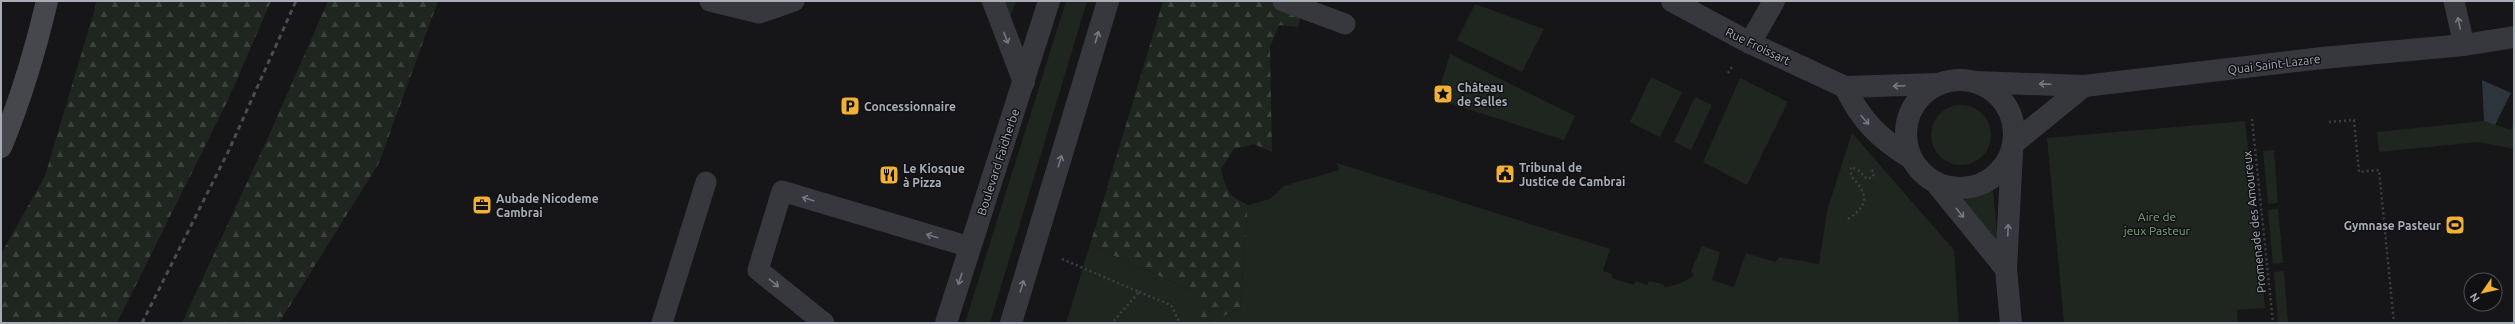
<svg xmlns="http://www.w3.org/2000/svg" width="2515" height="324" font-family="Ubuntu,sans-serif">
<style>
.green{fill:#1e261f}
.forest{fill:url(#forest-firs)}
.water{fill:#2c353c}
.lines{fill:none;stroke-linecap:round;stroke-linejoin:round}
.path{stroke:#3d3f44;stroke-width:2.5;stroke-dasharray:2 3;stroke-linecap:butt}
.lane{stroke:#37383d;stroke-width:21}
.street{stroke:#37383d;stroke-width:22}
.secondary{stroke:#45474d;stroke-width:22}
.rail{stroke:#4a4c52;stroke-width:3;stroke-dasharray:5 4;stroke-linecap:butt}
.oneway{stroke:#757881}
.labels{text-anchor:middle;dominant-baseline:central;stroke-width:3;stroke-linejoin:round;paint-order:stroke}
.street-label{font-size:12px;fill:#a8adb8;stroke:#111113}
.poi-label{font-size:12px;font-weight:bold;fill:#a8adb8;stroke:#111113;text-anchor:start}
.park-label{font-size:12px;fill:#7fa381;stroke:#111113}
</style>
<defs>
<pattern id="forest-firs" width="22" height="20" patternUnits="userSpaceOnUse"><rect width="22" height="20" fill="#1e261f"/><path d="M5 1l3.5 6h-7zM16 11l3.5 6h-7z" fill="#3c433d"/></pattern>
</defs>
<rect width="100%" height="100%" fill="#161618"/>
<g class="green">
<path d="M1004,1H1016L1010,17Z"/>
<path d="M1066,1H1087L990,323H965Z"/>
<path d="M1475,4L1544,29L1522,72L1457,40Z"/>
<path d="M1450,54L1575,116L1564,140L1436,99Z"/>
<path d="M1651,77L1682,92L1660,137L1630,122Z"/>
<path d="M1740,78L1788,102L1747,185L1703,162Z"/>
<path d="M1695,97L1712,105L1691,150L1674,142Z"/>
<circle cx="1961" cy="135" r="30"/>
<path d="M2245,121L2265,308L2237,310L2238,323H2064L2047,138Z"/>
<path d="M2484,121L2511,130L2514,121V149L2478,142L2379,152L2377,132Z"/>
<path d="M1852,133L1954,250L1959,323H1219L1223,316L1240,309L1248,205L1270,199L1284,186L1339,170L1337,163L1610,249L1603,271L1612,274V278L1634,285L1636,281L1647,285L1649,281L1663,284L1665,287C1676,285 1686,282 1694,275L1691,271L1702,246L1720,252L1712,280L1734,287L1746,253L1775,262L1780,257L1819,264L1827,211Z"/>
<path d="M2274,150L2278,203L2268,204L2263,151Z"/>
<path d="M1993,190L1998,242L1961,201Z"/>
<path d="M2278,209L2283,263L2273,264L2268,210Z"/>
<path d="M1090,245L1215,301L1214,323H1066Z"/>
<path d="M2284,271L2288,323H2278L2274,272Z"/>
</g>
<g class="forest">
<path d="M97,1H271L228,100L117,323H1V254L45,176Z"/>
<path d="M328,1H438L379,163L279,323H182L270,133Z"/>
<path d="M1163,1H1305L1298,27L1279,25L1270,47L1272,152L1254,144L1234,149L1221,169C1226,190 1228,196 1248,205L1240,309L1223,316L1219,323H1200L1193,291L1090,245Z"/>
</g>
<path class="water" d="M2482,80L2511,93L2495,125L2484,121Z"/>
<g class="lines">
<g class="path">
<path d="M1728,73L1732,67"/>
<path d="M2252,119L2273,323"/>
<path d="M2329,122L2354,120L2359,172L2379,170L2394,323"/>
<path d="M1848,219C1870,204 1868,195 1851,176V167L1858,170L1867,179L1873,177L1874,173L1871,169"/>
<path d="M1062,259L1139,292L1112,323"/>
<path d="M1139,292L1171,305L1180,323"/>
</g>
<g class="lane">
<path d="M710,1L759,13L794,1"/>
<path d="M1283,1L1345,24"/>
<path d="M2454,1L2464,45"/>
<path d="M662,323L706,182"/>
<path d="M824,323L758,270L782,191L970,247"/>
</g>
<g class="street">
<path d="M993,1L1024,82"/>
<path d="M1672,1L1750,43L1845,87L1938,84"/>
<path d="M1750,43L1774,1"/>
<circle cx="1960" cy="134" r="54"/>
<path d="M1976,82L2084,86L2322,58L2464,45L2514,37"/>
<path d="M1845,87C1861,121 1880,139 1911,158"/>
<path d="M2014,143L2084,86"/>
<path d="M1936,183L2006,269"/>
<path d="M946,323L1049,1"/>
<path d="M1011,323L1108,1"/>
<path d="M2011,323L2006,269L2012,152"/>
</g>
<path class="secondary" d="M1,147C21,99 35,52 47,1"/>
<path class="rail" d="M142,323L229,150L296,1"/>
</g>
<defs><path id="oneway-shaft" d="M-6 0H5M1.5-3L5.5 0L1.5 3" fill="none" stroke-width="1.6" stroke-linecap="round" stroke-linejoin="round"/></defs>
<g class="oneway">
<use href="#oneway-shaft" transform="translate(2459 23) rotate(-102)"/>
<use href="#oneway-shaft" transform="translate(1097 37) rotate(-73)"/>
<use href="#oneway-shaft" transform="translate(1006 38) rotate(69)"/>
<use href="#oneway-shaft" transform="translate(2045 84) rotate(-178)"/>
<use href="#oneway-shaft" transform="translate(1899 86) rotate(178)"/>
<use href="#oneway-shaft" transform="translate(1865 120) rotate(48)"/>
<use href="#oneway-shaft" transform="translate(1060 161) rotate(-73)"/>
<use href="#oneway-shaft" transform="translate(808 199) rotate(-163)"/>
<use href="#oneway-shaft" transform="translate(1960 213) rotate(51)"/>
<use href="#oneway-shaft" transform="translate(2008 230) rotate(-87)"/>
<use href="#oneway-shaft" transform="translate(932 236) rotate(-163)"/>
<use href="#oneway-shaft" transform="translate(960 279) rotate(108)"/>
<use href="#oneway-shaft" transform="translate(774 283) rotate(39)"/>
<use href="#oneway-shaft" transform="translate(1022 286) rotate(-73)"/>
</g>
<defs>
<symbol id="sight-square" viewBox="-11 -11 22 22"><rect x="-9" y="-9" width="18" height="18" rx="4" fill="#f2b134" stroke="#111113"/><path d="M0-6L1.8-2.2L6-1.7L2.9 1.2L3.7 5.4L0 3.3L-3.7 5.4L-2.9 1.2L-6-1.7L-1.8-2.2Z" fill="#111"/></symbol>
<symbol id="parking-square" viewBox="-11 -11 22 22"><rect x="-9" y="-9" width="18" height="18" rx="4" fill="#f2b134" stroke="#111113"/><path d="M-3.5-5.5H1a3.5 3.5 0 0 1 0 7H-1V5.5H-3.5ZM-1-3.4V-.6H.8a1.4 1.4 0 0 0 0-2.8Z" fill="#111"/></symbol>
<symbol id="civic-square" viewBox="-11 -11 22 22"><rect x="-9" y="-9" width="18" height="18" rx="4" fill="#f2b134" stroke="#111113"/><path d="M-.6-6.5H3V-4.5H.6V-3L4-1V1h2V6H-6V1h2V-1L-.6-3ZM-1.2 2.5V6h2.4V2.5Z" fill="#111"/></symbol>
<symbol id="restaurant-square" viewBox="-11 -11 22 22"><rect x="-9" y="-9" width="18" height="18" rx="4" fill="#f2b134" stroke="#111113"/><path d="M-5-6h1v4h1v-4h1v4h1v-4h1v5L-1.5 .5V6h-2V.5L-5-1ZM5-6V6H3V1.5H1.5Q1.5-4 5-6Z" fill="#111"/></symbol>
<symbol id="office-square" viewBox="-11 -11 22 22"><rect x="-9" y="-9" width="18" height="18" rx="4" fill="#f2b134" stroke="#111113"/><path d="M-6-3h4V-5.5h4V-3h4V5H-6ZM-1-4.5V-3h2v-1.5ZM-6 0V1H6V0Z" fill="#111"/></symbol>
<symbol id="stadium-square" viewBox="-11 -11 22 22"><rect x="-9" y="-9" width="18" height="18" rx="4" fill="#f2b134" stroke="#111113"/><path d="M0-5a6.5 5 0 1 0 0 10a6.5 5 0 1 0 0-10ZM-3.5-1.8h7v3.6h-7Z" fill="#111"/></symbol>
</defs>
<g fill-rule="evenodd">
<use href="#sight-square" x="1432" y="83" width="22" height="22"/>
<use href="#parking-square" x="839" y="95" width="22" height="22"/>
<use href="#civic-square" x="1494" y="163" width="22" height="22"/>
<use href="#restaurant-square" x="878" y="164" width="22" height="22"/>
<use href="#office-square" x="471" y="194" width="22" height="22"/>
<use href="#stadium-square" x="2444" y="214" width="22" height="22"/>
</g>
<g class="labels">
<g class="street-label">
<text transform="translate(1758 46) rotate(26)">Rue Froissart</text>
<text transform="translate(2274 64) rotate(-7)">Quai Saint-Lazare</text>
<text transform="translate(998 162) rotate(-72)">Boulevard Faidherbe</text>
<text transform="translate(2254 222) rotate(-96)">Promenade des Amoureux</text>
</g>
<g class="poi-label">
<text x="1457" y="87">Château<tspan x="1457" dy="14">de Selles</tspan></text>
<text x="864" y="106">Concessionnaire</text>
<text x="1519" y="167">Tribunal de<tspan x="1519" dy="14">Justice de Cambrai</tspan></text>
<text x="903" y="168">Le Kiosque<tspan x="903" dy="14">à Pizza</tspan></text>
<text x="496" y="198">Aubade Nicodeme<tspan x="496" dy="14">Cambrai</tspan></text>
<text x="2441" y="225" text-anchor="end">Gymnase Pasteur</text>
</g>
<g class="park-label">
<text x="2157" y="216">Aire de<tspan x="2157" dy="14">jeux Pasteur</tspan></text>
</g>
</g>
<rect width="2515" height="324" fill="none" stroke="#a8adb8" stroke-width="4"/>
<g transform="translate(2483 292) rotate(236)"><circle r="19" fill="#111113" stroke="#4d4f55"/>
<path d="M0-3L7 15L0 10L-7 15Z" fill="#f2b134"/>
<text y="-6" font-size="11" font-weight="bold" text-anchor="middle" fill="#a8adb8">N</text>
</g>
</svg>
